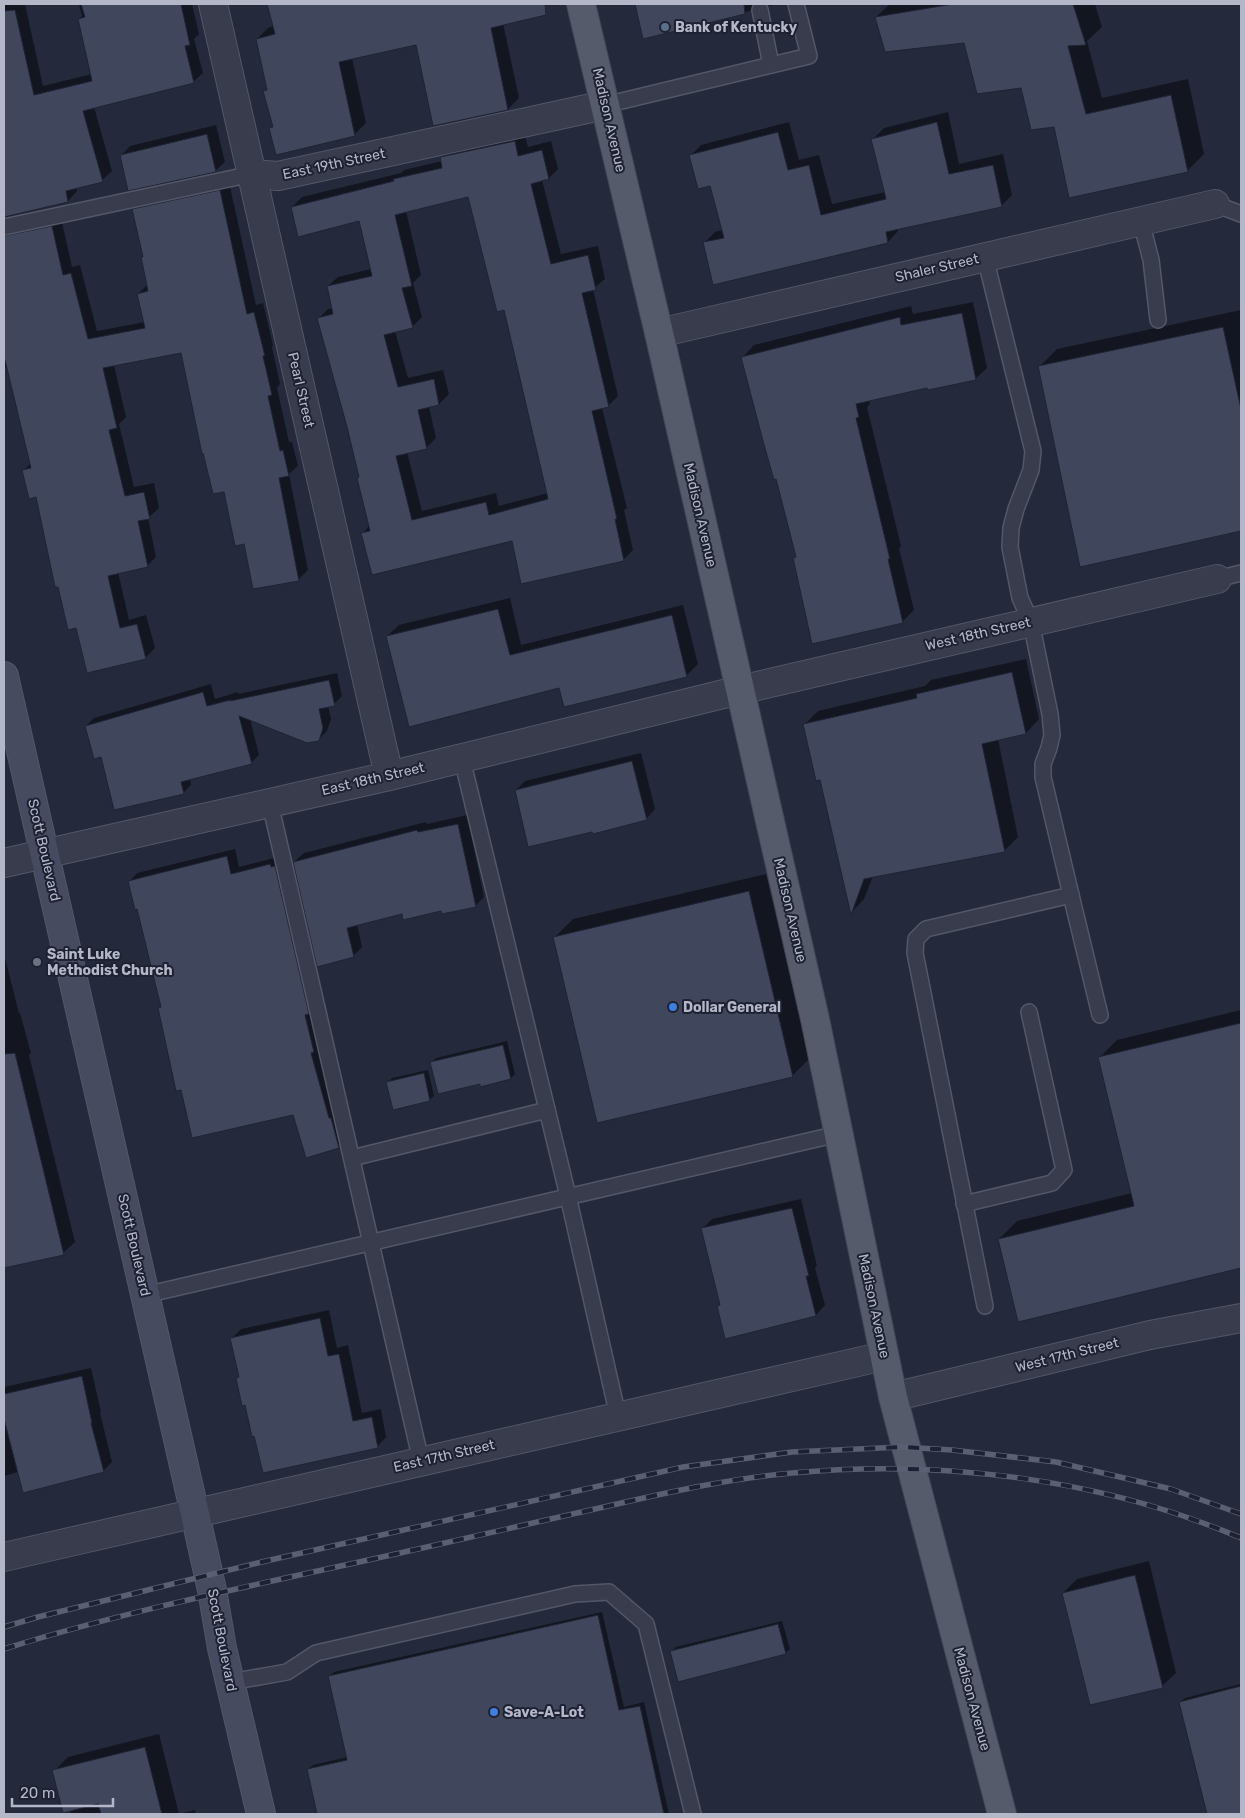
<svg xmlns="http://www.w3.org/2000/svg" width="1245" height="1818" font-family="Rubik,sans-serif">
<style>
.shadow{fill:#0007;fill-rule:evenodd}
.building{fill:#40465c;stroke:#1f2333;fill-rule:evenodd}
.lines{fill:none;stroke-linecap:round;stroke-linejoin:round}
.service-casing{stroke:#535767;stroke-width:18}
.minor-casing{stroke:#535767;stroke-width:30}
.secondary-casing{stroke:#535767;stroke-width:30}
.primary-casing{stroke:#414555;stroke-width:30}
.service{stroke:#383c4c;stroke-width:15}
.minor{stroke:#383c4c;stroke-width:28}
.secondary{stroke:#464b5f;stroke-width:28}
.primary{stroke:#565b6c;stroke-width:28}
.rail-casing{stroke:#5a6073;stroke-width:5.5}
.rail{stroke:#1d2131;stroke-width:4;stroke-dasharray:11;stroke-linecap:butt}
.service-dot{fill:#5c6f8a;stroke:#1d2131;stroke-width:2}
.worship-dot{fill:#6b7280;stroke:#1d2131;stroke-width:2}
.shop-dot{fill:#3f7fe0;stroke:#1d2131;stroke-width:2}
.labels{text-anchor:middle;dominant-baseline:central;stroke-width:4;stroke-linejoin:round;paint-order:stroke}
.poi-label{font-size:14px;font-weight:bold;fill:#b3b7c8;stroke:#1d2131;text-anchor:start}
.street-label{font-size:14px;fill:#b3b7c8;stroke:#1d2131}
</style>
<rect width="100%" height="100%" fill="#242a3c"/>
<g class="shadow">
<path d="M4,4H25L43,86L92,74L79,19L82,16L79,4H192L199,34L194,39L203,73L193,82L94,107L112,171L102,180L76,187L77,191L68,201L4,216V218Z"/>
<path d="M268,4H544L545,5L503,23L519,98L508,109L417,43L352,58L366,123L355,134L276,153L271,128L273,125L265,91L268,88L257,39L268,28L274,26Z"/>
<path d="M636,4H758L750,11L644,38Z"/>
<path d="M767,4H777L770,6Z"/>
<path d="M890,4H1095L1102,27L1087,41L1102,98L1188,79L1204,154L1187,171L1055,126L1022,87L965,42L876,17Z"/>
<path d="M948,112L959,164L1003,154L1012,195L1001,206L898,228V231L888,242L704,243L715,232L723,230L711,184L690,156L701,145L789,122L799,160L819,155L832,204L886,192L873,139L884,128Z"/>
<path d="M216,125L225,162L215,171L121,156L130,146Z"/>
<path d="M524,132L528,147L551,141L558,169L549,178L542,180L561,254L598,246L605,279L593,289L618,396L608,406L602,408L627,508L624,510L633,550L623,560L512,540L363,533L370,525L360,476L318,319L328,309L333,308L328,286L338,277L371,269L359,220L292,207L302,197L401,173L404,170L442,161L441,157L451,147ZM469,196L505,309L548,493L499,506L496,493L422,511L407,452L426,448L436,438L429,407L439,404L449,394L443,370L408,378L395,331L412,327L422,317L413,283L421,275L406,211Z"/>
<path d="M229,182L256,305L263,303L273,345L272,347L280,384L277,388L289,442H292L298,466L289,474L308,570L299,579L254,588L245,542L225,490L182,351L114,365L126,417L119,424L134,487L154,483L159,508L148,518L156,557L147,566L118,572L129,620L146,615L155,648L145,658L77,627L37,495L23,471L31,463L8,367L4,368V219L7,224L61,218L72,267L80,265L97,331L145,322L138,294L148,284L142,258L144,256L134,210L143,200Z"/>
<path d="M973,302L987,368L975,379L928,386L869,399L870,404L867,407L901,546L899,548L914,610L902,622L794,559L796,556L777,478L743,357L754,345L911,306L913,314Z"/>
<path d="M1241,310V530L1081,565L1039,367L1057,349Z"/>
<path d="M510,598L521,645L683,605L698,664L686,676L560,686L387,636L399,625Z"/>
<path d="M1026,659L1039,719L1026,733L998,739L1018,837L1004,851L873,876L864,899L852,912L821,778L804,725L818,711L925,686L931,680Z"/>
<path d="M337,673L342,696L334,704L328,706L331,719L327,731L319,739L250,719L259,755L251,763L190,779L191,785L183,793L102,755L86,726L94,718L211,684L215,699L238,692V694Z"/>
<path d="M641,753L655,809L646,819L516,790L525,781Z"/>
<path d="M467,815L484,897L475,906L403,913L357,924L362,947L353,956L294,862L304,853L426,822L427,824Z"/>
<path d="M235,849L239,867L278,857L347,1139L339,1146L307,1156L294,1113L182,1088L159,1008L162,1005L138,908L130,881L137,873Z"/>
<path d="M766,874L810,1058L792,1076L555,937L573,919Z"/>
<path d="M4,954L19,1013H20L31,1053L29,1055L75,1242L63,1253L4,1267Z"/>
<path d="M1241,1010V1267L1019,1321L999,1239L1017,1221L1132,1193L1099,1058L1117,1040Z"/>
<path d="M507,1041L515,1074L511,1078L481,1083L432,1062L436,1058Z"/>
<path d="M428,1070L434,1096L429,1100L388,1082L392,1078Z"/>
<path d="M801,1199L817,1266L815,1268L825,1305L816,1315L718,1306L721,1303L702,1229L712,1219Z"/>
<path d="M329,1310L337,1348L348,1345L362,1413L381,1409L386,1437L377,1447L246,1403L237,1378L240,1375L232,1338L241,1329Z"/>
<path d="M91,1368L101,1412L100,1413L112,1462L103,1471L18,1472L4,1476V1387Z"/>
<path d="M1149,1561L1176,1673L1162,1686L1063,1593L1077,1579Z"/>
<path d="M602,1612L624,1707L644,1702L669,1814H319L308,1769L313,1765L348,1757L329,1676L334,1672Z"/>
<path d="M782,1621L790,1649L785,1653L672,1651L676,1647Z"/>
<path d="M1241,1684V1814H1208L1180,1702L1185,1698Z"/>
<path d="M159,1734L179,1814L195,1810L196,1814H71L54,1771L68,1757Z"/>
</g>
<g class="building">
<path d="M81,4H181L190,45L185,46L194,83L83,111L103,182L66,191L68,202L4,217V11L15,10L34,95L92,81L78,19L85,17Z"/>
<path d="M267,4H545L546,15L491,28L508,110L433,126L416,45L339,62L355,136L276,155L269,128L273,127L263,91L267,90L256,39L275,34Z"/>
<path d="M635,4H744L745,14L643,39Z"/>
<path d="M953,4H1073L1086,45L1068,46L1086,114L1171,95L1188,172L1069,198L1054,127L1031,130L1021,88L977,94L964,43L885,52L875,17Z"/>
<path d="M937,122L949,174L993,165L1002,207L886,232L888,243L713,285L703,242L724,238L710,186L698,189L689,155L778,132L788,170L809,165L821,215L886,199L871,139Z"/>
<path d="M207,134L216,172L128,191L120,155Z"/>
<path d="M515,141L518,156L542,150L549,179L531,184L551,264L588,255L596,290L582,293L609,407L592,411L617,519H615L624,561L521,584L512,541L372,575L361,533L370,531L357,478L359,477L347,427L317,318L333,314L327,286L372,276L359,221L298,237L291,207L394,181L393,179L442,168L440,157ZM468,197L497,312L504,310L548,499L489,515L486,502L412,520L396,456L427,449L418,410L439,405L434,379L398,387L384,335L413,328L402,288L412,286L395,215Z"/>
<path d="M220,190L247,314L254,312L265,356H263L272,395L268,396L280,451L283,450L289,476L279,478L299,581L253,589L244,544L235,546L224,492L213,494L203,453L202,454L181,353L103,368L117,428L109,430L125,496L144,492L150,519L138,521L148,567L108,576L120,628L137,624L146,659L87,673L76,628L68,630L58,587H55L36,497L29,499L22,470L31,468L4,356V236L52,226L63,275L71,273L88,339L145,328L137,294L148,291L141,257H143L132,209Z"/>
<path d="M962,313L976,380L928,390L927,388L856,404L859,417L856,418L890,559H888L903,623L812,644L793,558L796,557L776,479L774,480L763,441L741,357L900,317L901,325Z"/>
<path d="M1223,327L1241,409V531L1080,567L1038,366Z"/>
<path d="M498,609L510,655L672,615L687,677L564,707L559,688L409,727L386,636Z"/>
<path d="M1012,672L1026,734L982,744L1005,852L864,879L851,915L820,780L816,781L803,724L917,698L916,694Z"/>
<path d="M329,680L335,706L319,709L323,728L319,741L307,743L239,716L252,764L181,782L184,794L114,810L101,757L94,759L85,726L203,692L207,706L230,700V701Z"/>
<path d="M632,761L647,820L593,834L592,832L528,847L515,790Z"/>
<path d="M458,824L476,907L442,914L441,911L403,920L402,914L347,928L354,957L317,967L293,862L417,830L418,832Z"/>
<path d="M227,856L231,874L270,864L271,867L275,866L309,1014L305,1015L314,1052L311,1053L329,1118H331L339,1148L306,1158L293,1115L192,1138L181,1090L176,1091L158,1008L161,1007L137,909L135,910L128,881Z"/>
<path d="M749,891L793,1077L597,1123L553,937Z"/>
<path d="M1241,1023V1268L1018,1322L998,1239L1134,1206L1098,1057Z"/>
<path d="M503,1045L511,1079L480,1087V1084L438,1094L430,1062Z"/>
<path d="M15,1053L64,1255L4,1268V1054Z"/>
<path d="M424,1073L430,1101L393,1110L386,1082Z"/>
<path d="M792,1208L809,1276H806L816,1316L725,1339L717,1306L720,1305L701,1228Z"/>
<path d="M320,1318L328,1356L339,1354L353,1421L372,1417L378,1448L263,1473L254,1436L252,1437L245,1405L242,1406L236,1378L239,1377L230,1338Z"/>
<path d="M82,1376L92,1423H91L104,1472L23,1493L4,1419V1394Z"/>
<path d="M1135,1575L1163,1688L1090,1705L1062,1593Z"/>
<path d="M598,1615L619,1710L640,1706L664,1814H317L307,1769L347,1760L328,1676Z"/>
<path d="M778,1624L786,1654L678,1682L670,1651Z"/>
<path d="M1241,1686V1814H1207L1179,1702Z"/>
<path d="M145,1747L162,1814H101L98,1804L63,1813L52,1770Z"/>
</g>
<g class="lines">
<defs>
<g id="service">
<path d="M760,10L771,65"/>
<path d="M605,105L809,56L796,4"/>
<path d="M1215,204L1241,214"/>
<path d="M1141,221L1151,260L1158,320"/>
<path d="M4,227L252,174"/>
<path d="M985,257L1033,451L1031,470L1016,509L1011,528L1010,547L1020,598L1031,622L1050,714L1052,735L1049,748L1043,764V777L1071,895"/>
<path d="M1217,579L1241,573"/>
<path d="M462,759L568,1196L618,1416"/>
<path d="M270,803L421,1461"/>
<path d="M352,1158L547,1110"/>
<path d="M964,1204L1052,1183L1064,1170L1029,1012"/>
<path d="M145,1295L838,1134"/>
<path d="M985,1306L915,953L916,939L926,929L1071,895L1100,1015"/>
<path d="M230,1682L287,1672L316,1653L575,1594L609,1592L646,1624L693,1814"/>
</g>
<g id="minor">
<path d="M213,4L389,776"/>
<path d="M252,174L278,176L605,105"/>
<path d="M659,333L1215,204"/>
<path d="M4,863L389,776L740,690L1217,579"/>
<path d="M893,1397L1150,1335L1241,1318"/>
<path d="M4,1557L884,1356"/>
</g>
<path id="secondary" d="M4,676L195,1514L212,1590L222,1648L261,1814"/>
<path id="primary" d="M581,4L659,333L815,1019L893,1397L1002,1814"/>
</defs>
<use href="#service" class="service-casing"/>
<use href="#minor" class="minor-casing"/>
<use href="#secondary" class="secondary-casing"/>
<use href="#primary" class="primary-casing"/>
<use href="#service" class="service"/>
<use href="#minor" class="minor"/>
<use href="#secondary" class="secondary"/>
<use href="#primary" class="primary"/>
<defs>
<g id="rail">
<path d="M4,1627L38,1617L266,1561L683,1467L792,1452L902,1447L952,1450L1056,1462L1171,1489L1241,1514"/>
<path d="M4,1649C139,1607 280,1580 418,1549C484,1534 551,1519 617,1504C674,1491 733,1478 792,1473C941,1459 1103,1479 1241,1538"/>
</g>
</defs>
<use href="#rail" class="rail-casing"/>
<use href="#rail" class="rail"/>
</g>
<circle class="service-dot" cx="665" cy="27" r="5"/>
<circle class="worship-dot" cx="37" cy="962" r="5"/>
<g class="shop-dot">
<circle cx="673" cy="1007" r="5"/>
<circle cx="494" cy="1712" r="5"/>
</g>
<g class="labels">
<g class="poi-label">
<text x="675" y="27">Bank of Kentucky</text>
<text x="47" y="954">Saint Luke<tspan x="47" dy="16">Methodist Church</tspan></text>
<text x="683" y="1007">Dollar General</text>
<text x="504" y="1712">Save-A-Lot</text>
</g>
<g class="street-label">
<text transform="translate(609 120) rotate(77)">Madison Avenue</text>
<text transform="translate(334 164) rotate(-12)">East 19th Street</text>
<text transform="translate(937 268) rotate(-13)">Shaler Street</text>
<text transform="translate(301 390) rotate(77)">Pearl Street</text>
<text transform="translate(700 515) rotate(77)">Madison Avenue</text>
<text transform="translate(978 634) rotate(-13)">West 18th Street</text>
<text transform="translate(373 779) rotate(-13)">East 18th Street</text>
<text transform="translate(44 850) rotate(77)">Scott Boulevard</text>
<text transform="translate(790 910) rotate(77)">Madison Avenue</text>
<text transform="translate(134 1245) rotate(77)">Scott Boulevard</text>
<text transform="translate(874 1306) rotate(78)">Madison Avenue</text>
<text transform="translate(1067 1355) rotate(-14)">West 17th Street</text>
<text transform="translate(444 1456) rotate(-13)">East 17th Street</text>
<text transform="translate(222 1640) rotate(79)">Scott Boulevard</text>
<text transform="translate(972 1699) rotate(75)">Madison Avenue</text>
</g>
</g>
<rect width="1245" height="1818" fill="none" stroke="#b3b7c8" stroke-width="10"/>
<path d="M12 1798v8h101v-8" fill="none" stroke="#b3b7c8" stroke-width="2.5"/>
<text x="20" y="1798" font-size="15" fill="#b3b7c8" stroke="#1d2131" stroke-width="4" paint-order="stroke">20 m</text>
</svg>
